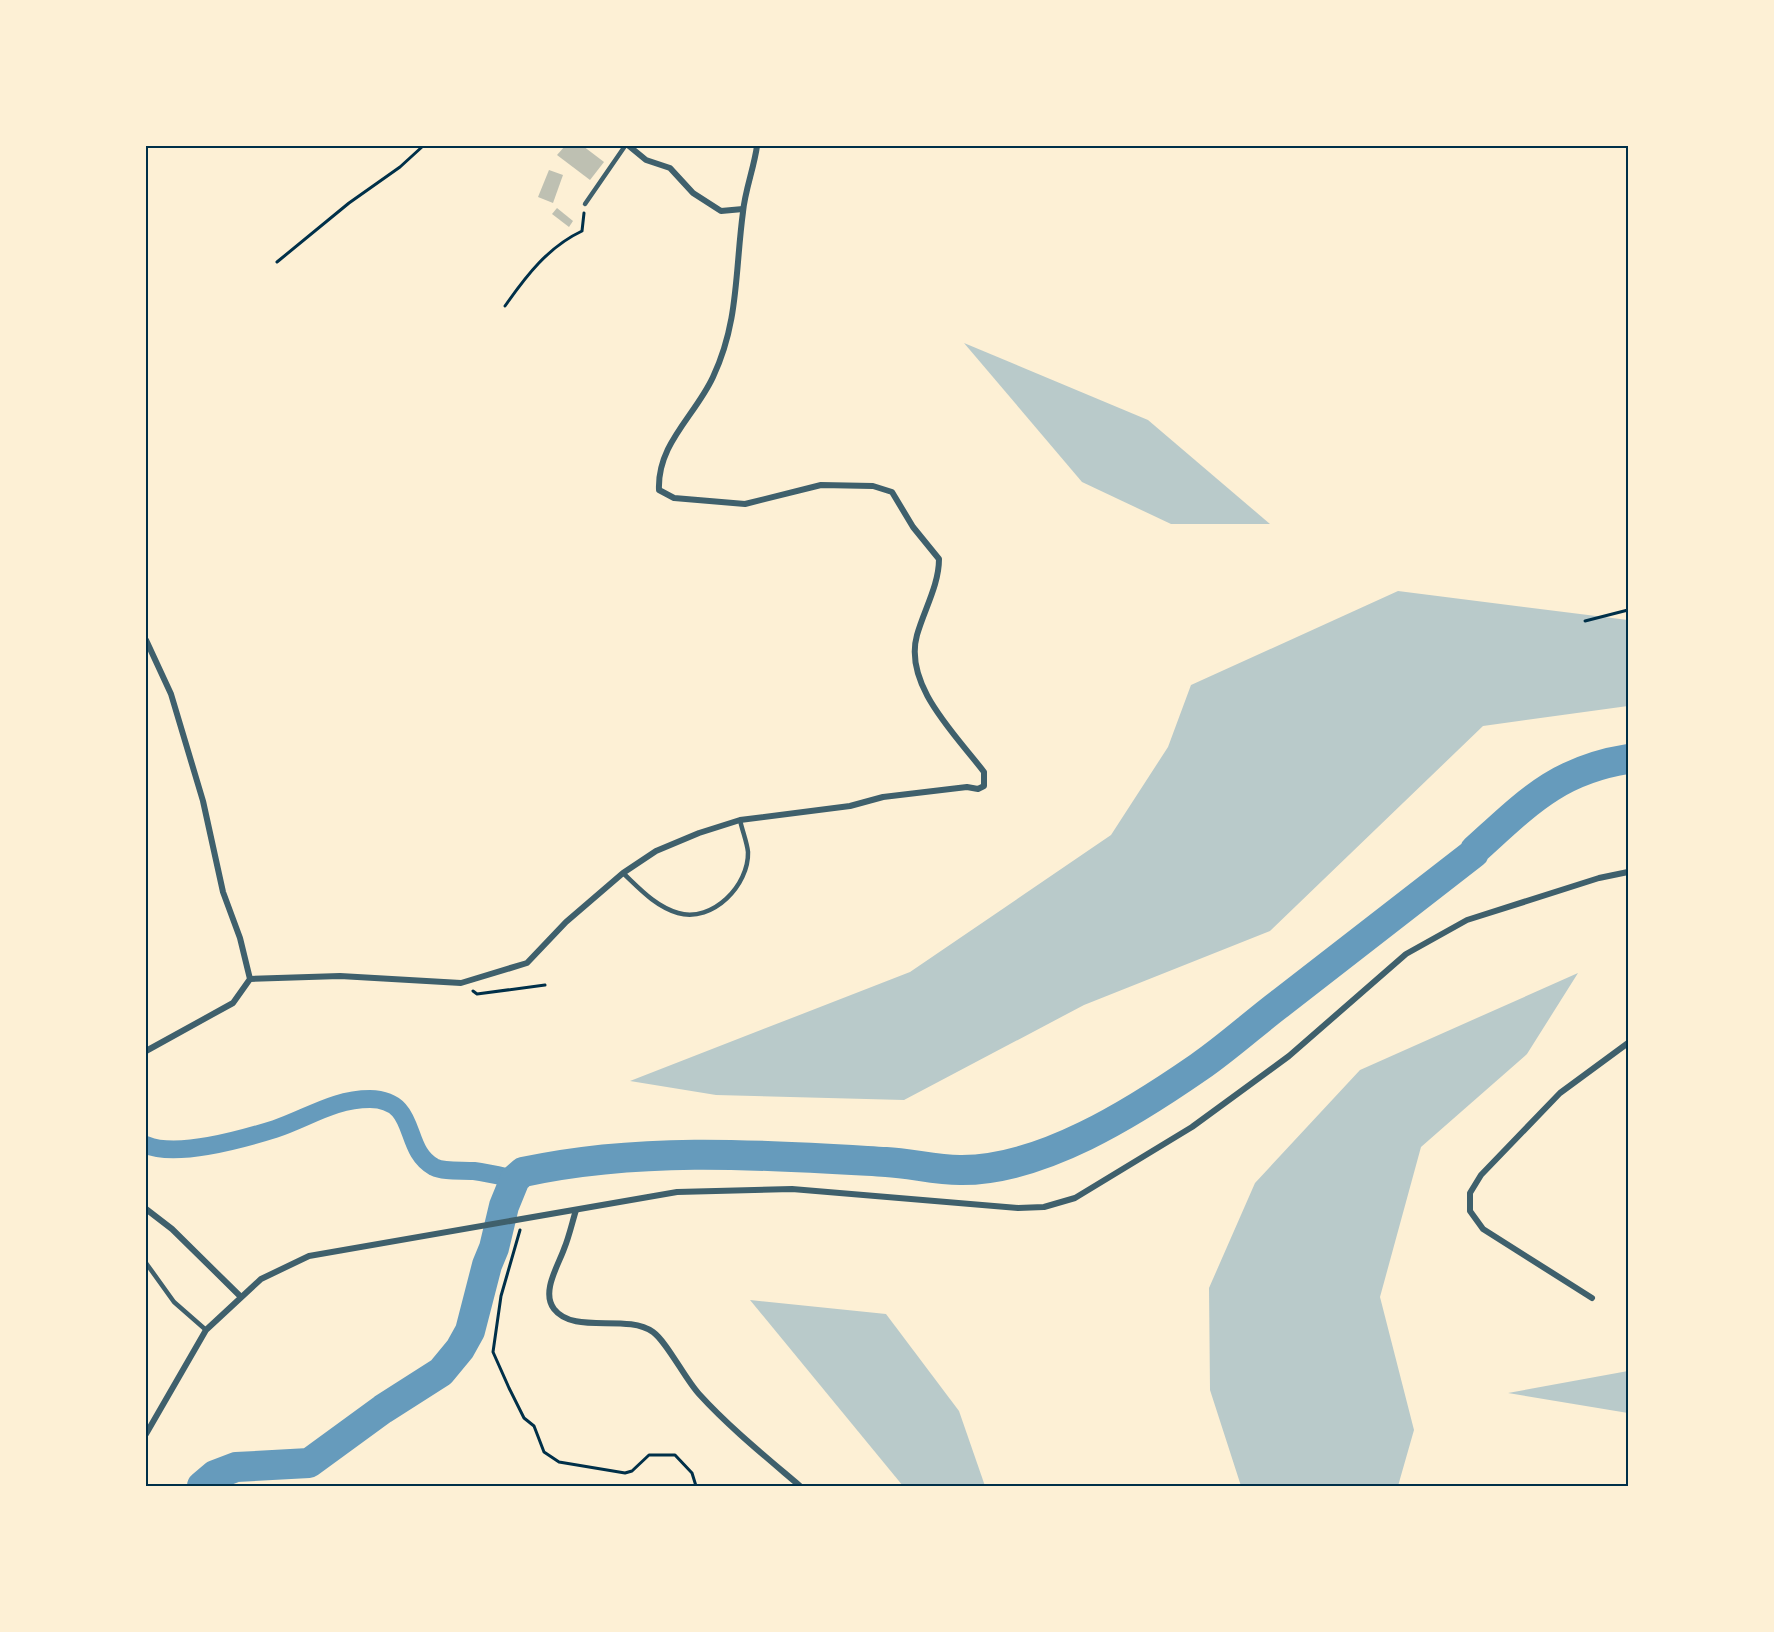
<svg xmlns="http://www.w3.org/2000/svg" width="1774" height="1632" font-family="Quicksand,sans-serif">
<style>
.green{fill:#b9caca}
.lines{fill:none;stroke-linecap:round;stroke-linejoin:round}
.canal{stroke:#669bbc;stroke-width:18}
.river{stroke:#669bbc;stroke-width:30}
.building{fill:#bec0b2}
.path{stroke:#003049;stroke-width:3}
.service{stroke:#3f606c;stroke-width:4.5}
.minor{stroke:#3f606c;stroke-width:6}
.neatline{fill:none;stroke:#003049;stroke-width:2}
</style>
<rect width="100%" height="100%" fill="#fdf0d5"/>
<g class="green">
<path d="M964,343L1148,420L1270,524H1171L1082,482Z"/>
<path d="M1398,591L1628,620V706L1483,726L1270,931L1084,1005L904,1100L716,1095L630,1081L910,972L1111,835L1168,747L1191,685Z"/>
<path d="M1578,973L1527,1054L1421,1147L1380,1297L1414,1430L1398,1486H1241L1210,1390L1209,1288L1255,1183L1360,1070Z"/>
<path d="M750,1300L886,1314L959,1411L985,1486H903Z"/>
<path d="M1628,1371V1413L1508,1393Z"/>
</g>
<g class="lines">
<path class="canal" d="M146,1145C177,1158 243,1139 275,1129C308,1118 334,1099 370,1099C420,1100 401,1149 434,1167C444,1172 462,1170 474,1171C488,1173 501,1176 515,1179"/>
<path class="river" d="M202,1486L215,1475L236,1467L309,1463L383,1409L441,1372L460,1349L470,1331L487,1265L494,1248L504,1206L515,1179L523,1172C643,1146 765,1155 886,1162C910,1163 935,1170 960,1170C1041,1171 1134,1112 1199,1067C1228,1047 1254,1023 1282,1002C1346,953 1410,903 1474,853L1475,850C1526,804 1557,770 1628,759"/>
</g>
<g class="building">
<path d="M565,146H583L604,162L590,180L557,155Z"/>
<path d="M549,170L563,175L553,203L538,197Z"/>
<path d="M557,208L573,221L569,227L552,214Z"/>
</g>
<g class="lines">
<g class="path">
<path d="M277,262L349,203L400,167L423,146"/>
<path d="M505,306C526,276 548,247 582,231L584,213"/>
<path d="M1585,621L1628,610"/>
<path d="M473,991L477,994L545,985"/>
<path d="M520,1230L501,1296L493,1352L509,1388L524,1418L534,1426L544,1452L559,1462L625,1473L632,1471L649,1455H675L692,1473L696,1486"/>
</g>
<g class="service">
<path d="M585,204L625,146"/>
<path d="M623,873C640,889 655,906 678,913C713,923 749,885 748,852C747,842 742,830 740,820"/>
<path d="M146,1263L174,1302L206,1330"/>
</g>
<g class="minor">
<path d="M629,146L646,160L670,168L693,193L721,211L743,209"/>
<path d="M146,640L171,694L203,801L223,892L240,938L250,979L233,1003L146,1051"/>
<path d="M250,979L340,976L461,983L527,963L566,922L623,873L656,851L699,833L740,820L850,806L883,797L967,787L978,789L984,786V772C956,735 903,685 917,635C924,610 939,585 939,559L913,527L892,492L873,486L821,485L745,504L674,498L659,490C657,444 695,416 713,377C739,322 735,271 743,212C745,190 754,168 757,146"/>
<path d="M146,1209L172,1229L240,1296"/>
<path d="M576,1210C572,1223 569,1237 564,1249C558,1266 541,1292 554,1309C574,1335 626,1313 653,1332C667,1342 685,1379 699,1394C729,1427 766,1457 800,1486"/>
<path d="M1592,1298L1483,1229L1470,1211V1193L1481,1175L1560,1093L1628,1043"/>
<path d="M146,1434L206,1330L261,1279L309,1256L677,1192L792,1189L1018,1208L1044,1207L1075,1198L1192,1127L1289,1056L1406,954L1467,920L1599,878L1628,872"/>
</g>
</g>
<rect width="1774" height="1632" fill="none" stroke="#fdf0d5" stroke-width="294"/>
<rect x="147" y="147" width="1480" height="1338" class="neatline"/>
</svg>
